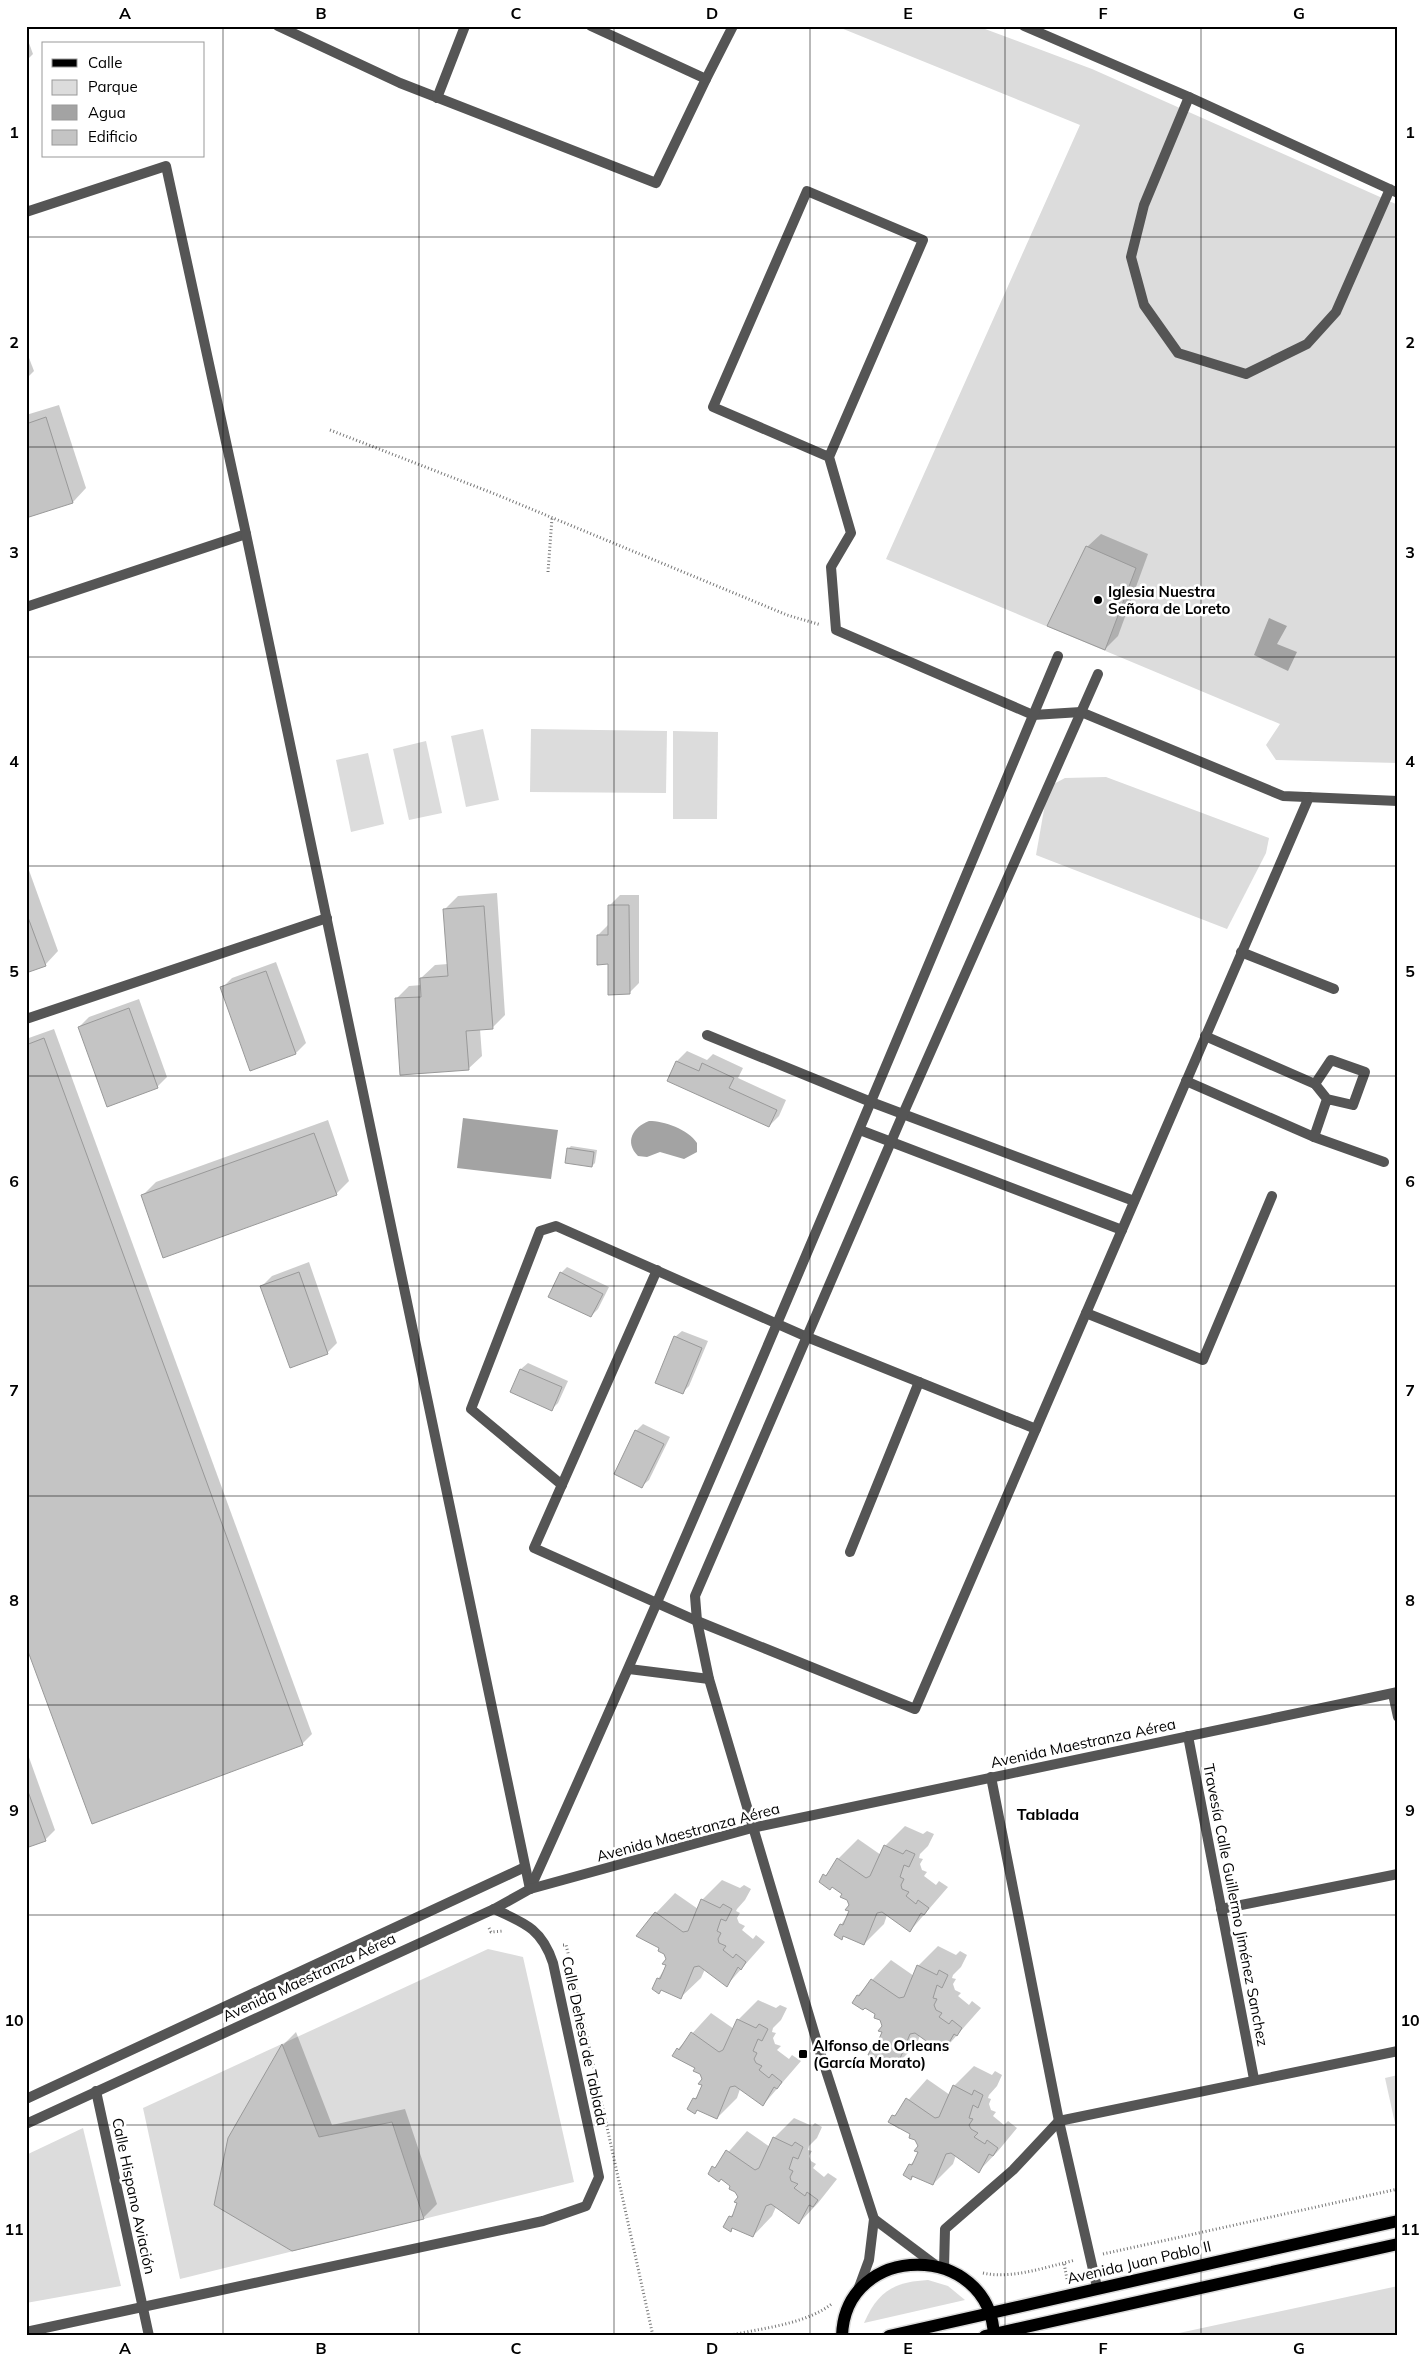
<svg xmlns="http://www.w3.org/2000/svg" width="1424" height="2362" font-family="Mulish,sans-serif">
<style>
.green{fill:#dcdcdc}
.water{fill:#a3a3a3}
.shadow{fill:#0003}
.building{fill:#c4c4c4;stroke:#999}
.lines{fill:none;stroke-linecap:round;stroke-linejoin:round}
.primary-casing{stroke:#dbdbdb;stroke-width:15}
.path{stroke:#777;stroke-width:3;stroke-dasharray:1 2.5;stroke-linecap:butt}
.lane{stroke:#555;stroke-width:10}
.street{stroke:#555;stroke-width:10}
.primary{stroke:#000;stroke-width:12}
.grid{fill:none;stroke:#000;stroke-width:1;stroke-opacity:0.55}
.poi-dot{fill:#000;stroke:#fff;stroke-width:2}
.labels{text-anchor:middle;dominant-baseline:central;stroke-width:5;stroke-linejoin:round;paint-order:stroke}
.poi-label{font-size:15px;font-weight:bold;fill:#000;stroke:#fff;text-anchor:start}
.street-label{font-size:15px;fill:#000;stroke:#fff}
.neighbourhood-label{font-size:16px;font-weight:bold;fill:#000;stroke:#fff}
.neatline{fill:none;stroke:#000;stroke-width:2}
.grid-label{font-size:16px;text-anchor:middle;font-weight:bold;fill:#000}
</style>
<rect width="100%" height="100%" fill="#fff"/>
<g class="green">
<path d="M836,26H977L1092,69L1398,205V763L1276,760L1266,745L1280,724L886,559L1080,125Z"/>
<path d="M483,729L499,800L466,807L451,736Z"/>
<path d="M531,729L667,731L666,793L530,792Z"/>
<path d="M673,731L718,732L717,819H673Z"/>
<path d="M426,741L442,813L409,820L393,749Z"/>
<path d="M368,753L384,824L351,832L336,760Z"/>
<path d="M1106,777L1269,838L1266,853L1227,929L1036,855L1048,787L1065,778Z"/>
<path d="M488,1949L523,1957L574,2182L180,2279L143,2108Z"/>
<path d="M1398,2075V2137L1385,2078Z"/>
<path d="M83,2128L121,2286L26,2303V2155Z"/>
<path d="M928,2280L948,2286L965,2300L864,2323C878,2291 894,2282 928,2280Z"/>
<path d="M1398,2286V2336H1165Z"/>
</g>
<g class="water">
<path d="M1269,618L1287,626L1277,644L1297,652L1288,671L1254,655Z"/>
<path d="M463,1118L558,1130L551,1179L457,1168Z"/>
<path d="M649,1121C664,1121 688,1129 697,1143V1152L684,1159L660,1152L647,1157L638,1156C624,1142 633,1127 649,1121Z"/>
</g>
<g class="shadow">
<path d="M26,35L33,54L26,61Z"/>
<path d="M26,350L34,371L26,379Z"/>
<path d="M59,405L86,488L73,502L26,517V415Z"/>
<path d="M1101,534L1148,554L1118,636L1105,649L1087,547Z"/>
<path d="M26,862L58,951L45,965L26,971Z"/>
<path d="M497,893L505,1015L492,1028L480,1029L482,1056L468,1069L396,999L409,986L422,985L421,978L435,965L448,964L444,910L458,896Z"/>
<path d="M620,895H639V983L629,993L609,963L598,935L608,925L610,905Z"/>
<path d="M276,962L306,1043L296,1053L222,988L232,978Z"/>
<path d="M139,999L167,1077L157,1087L79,1027L89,1017Z"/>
<path d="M54,1029L312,1734L302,1744L26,1643V1039Z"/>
<path d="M687,1051L707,1060L713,1054L743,1068L738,1078L786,1100L779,1116L769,1126L668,1080L677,1061Z"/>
<path d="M328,1120L349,1181L336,1194L142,1196L156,1182Z"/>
<path d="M571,1146L597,1150L595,1163L592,1166L568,1149Z"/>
<path d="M309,1262L337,1343L327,1353L262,1286L272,1276Z"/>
<path d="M567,1267L609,1287L598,1309L591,1316L561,1273Z"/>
<path d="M682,1331L708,1341L689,1386L682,1393L675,1337Z"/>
<path d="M528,1363L568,1381L558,1403L552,1409L512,1391L521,1369Z"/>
<path d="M643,1424L670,1437L649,1480L642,1486L636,1431Z"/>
<path d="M26,1749L55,1830L45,1840L26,1847Z"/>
<path d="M905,1826L923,1834L927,1831L934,1834L928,1846L920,1854L919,1858L923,1859L920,1864L922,1870L927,1872L924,1876L936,1885L939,1881L948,1887L910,1931L887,1915L884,1924L864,1944L845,1935L842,1938L841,1925L850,1911L848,1899L832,1886L821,1882L838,1859L858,1839L881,1855L885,1846Z"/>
<path d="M722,1880L740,1888L744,1885L751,1889L745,1900L737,1909L736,1911L740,1913L737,1918L739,1923L745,1926L742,1930L753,1939L756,1935L765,1942L727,1985L705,1969L701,1978L681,1997L658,1979L668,1964L667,1959L660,1948L649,1940L647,1942L638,1936L656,1913L675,1893L698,1909L702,1900Z"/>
<path d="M938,1946L956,1955L960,1951L967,1955L961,1967L953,1975L952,1978L956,1979L953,1984L955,1990L961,1993L958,1996L969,2005L972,2001L981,2008L943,2051L920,2035L917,2044L897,2064L878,2056L875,2059L869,2055L880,2040L883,2026L881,2019L858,1995L891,1960L914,1976L918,1966Z"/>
<path d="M758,2000L776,2008L780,2005L787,2008L781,2020L773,2028L772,2032L776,2033L773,2038L775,2044L781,2046L777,2050L789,2059L792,2055L801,2061L763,2105L740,2089L737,2098L717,2118L698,2109L695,2112L694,2099L700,2094L703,2079L696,2067L678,2049L711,2013L734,2029L738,2020Z"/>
<path d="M296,2032L332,2125L405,2109L437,2204L423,2218L229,2139L283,2045Z"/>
<path d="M974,2066L992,2075L995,2071L1002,2075L997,2086L989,2095L988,2098L991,2099L989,2104L991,2110L996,2112L993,2116L1004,2125L1008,2121L1017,2128L998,2151L979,2171L956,2155L953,2164L933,2184L914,2176L911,2179L910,2165L916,2159L919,2146L912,2134L901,2126L899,2129L889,2122L927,2079L950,2095L954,2086Z"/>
<path d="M794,2118L812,2126L815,2123L822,2127L817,2138L809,2146L808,2150L812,2151L809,2156L811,2161L816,2164L813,2168L824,2177L828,2173L837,2179L818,2203L799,2223L776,2207L772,2216L753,2236L734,2227L731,2230L730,2217L735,2212L739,2197L732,2185L709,2174L747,2131L770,2147L774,2138Z"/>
</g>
<g class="building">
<path d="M46,417L73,503L26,518V424Z"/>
<path d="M1086,546L1136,568L1105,650L1047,626Z"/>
<path d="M608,905H629L630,994L608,995V964L597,965V935H608Z"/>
<path d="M484,906L493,1029L466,1031L469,1070L400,1075L395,998L421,997L420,978L448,976L443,909Z"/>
<path d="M26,912L46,966L26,973Z"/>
<path d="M266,971L296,1054L250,1071L220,987Z"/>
<path d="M129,1008L158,1088L107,1107L78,1027Z"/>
<path d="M44,1038L303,1745L92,1824L26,1646V1045Z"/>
<path d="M676,1061L699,1071L702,1063L734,1078L729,1088L777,1110L769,1127L667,1081Z"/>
<path d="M314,1133L337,1195L163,1258L141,1195Z"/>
<path d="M567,1148L594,1152L592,1167L565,1163Z"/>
<path d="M299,1272L328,1354L290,1368L260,1286Z"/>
<path d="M560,1272L603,1294L591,1317L548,1297Z"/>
<path d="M674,1336L702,1348L683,1394L655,1383Z"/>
<path d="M520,1369L562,1387L552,1411L510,1392Z"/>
<path d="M635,1430L664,1444L642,1488L614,1474Z"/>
<path d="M26,1786L46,1841L26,1848Z"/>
<path d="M884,1845L903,1854L906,1850L915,1854L909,1867L904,1865L900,1877L904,1879L901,1885L902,1889L909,1892L906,1896L916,1904L918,1900L929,1908L924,1915L921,1913L910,1932L882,1912L877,1913L864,1945L843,1936L842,1940L834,1935L840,1924L843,1925L849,1911L845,1910L849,1905L847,1900L840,1897L842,1894L832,1887L830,1890L819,1882L823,1874L826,1876L837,1858L866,1878L870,1876Z"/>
<path d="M701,1899L720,1908L723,1904L732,1909L726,1921L721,1919L717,1931L721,1933L718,1939L719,1943L726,1946L723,1950L733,1958L736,1954L746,1962L741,1970L738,1967L727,1987L699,1966L694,1967L681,1999L661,1990L659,1994L652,1989L657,1978L660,1979L666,1965L662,1964L666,1959L664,1954L658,1951L659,1948L636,1936L655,1912L683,1932L688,1931Z"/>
<path d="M917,1965L937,1975L939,1970L948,1975L942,1988L937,1985L933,1998L937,1999L934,2005L936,2010L942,2013L939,2017L949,2024L952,2020L962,2028L957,2036L954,2034L943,2053L915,2033L910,2034L897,2066L877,2056L875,2060L868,2055L873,2045L876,2046L882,2032L878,2031L882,2026L880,2020L874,2018L875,2014L865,2008L863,2010L852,2003L857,1995L859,1996L871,1979L899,1998L904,1997Z"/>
<path d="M737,2019L756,2028L759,2024L768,2029L762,2041L758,2039L753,2051L757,2053L754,2059L756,2063L762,2066L759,2070L769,2078L772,2074L782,2082L777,2089L774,2087L763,2106L735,2086L730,2087L717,2119L697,2110L695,2114L687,2109L693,2098L696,2099L702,2085L698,2084L702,2079L700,2074L693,2071L695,2068L672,2056L677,2048L679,2050L691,2032L719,2052L723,2050Z"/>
<path d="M282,2044L319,2137L392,2122L424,2219L292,2251L214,2205L228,2138Z"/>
<path d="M953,2085L972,2095L974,2090L983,2095L978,2108L973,2105L969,2118L973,2119L969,2125L971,2129L978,2133L974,2137L985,2144L987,2140L998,2148L993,2156L989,2154L979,2173L951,2153L946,2154L933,2185L912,2176L911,2180L903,2175L909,2164L912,2165L918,2152L914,2151L918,2146L915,2140L909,2138L910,2134L888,2122L892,2115L895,2116L906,2098L935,2118L939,2117Z"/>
<path d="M773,2137L792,2146L795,2142L803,2147L798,2159L793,2157L789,2169L793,2171L790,2177L791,2181L798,2184L794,2188L805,2196L807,2192L818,2200L813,2207L809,2205L799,2224L771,2204L766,2206L753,2237L732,2228L731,2232L723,2227L729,2216L732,2217L737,2203L734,2202L738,2197L735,2192L729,2189L730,2186L721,2179L719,2182L708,2174L712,2166L715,2168L726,2150L755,2170L759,2168Z"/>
</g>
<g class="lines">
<defs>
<g id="primary">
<path d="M842,2336C845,2241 990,2241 994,2336"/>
<path d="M889,2336L1398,2221"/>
<path d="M985,2336L1398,2244"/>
</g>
</defs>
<use href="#primary" class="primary-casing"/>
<g class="path">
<path d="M330,430L495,494L787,615L821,625"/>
<path d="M548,572L552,518"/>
<path d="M489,1928L491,1932L503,1931"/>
<path d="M563,1945H566L569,1957"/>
<path d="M575,1982L653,2336"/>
<path d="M1103,2254L1398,2189"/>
<path d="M983,2273C1009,2279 1039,2269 1064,2263"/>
<path d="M1067,2279L1064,2263L1075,2260"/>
<path d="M727,2336C761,2328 805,2325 833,2303"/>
</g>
<g class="lane">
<path d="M26,1019L327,918"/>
<path d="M850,1552L919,1382"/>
<path d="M26,2099L525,1867"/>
<path d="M1059,2121L1097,2287"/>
<path d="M944,2268L945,2229L1013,2170L1059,2121"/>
</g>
<g class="street">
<path d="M278,26L400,83L656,183L706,79"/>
<path d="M591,26L706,79L733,26"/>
<path d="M1024,26L1189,97"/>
<path d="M437,98L465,26"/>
<path d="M1390,189L1336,312L1307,344L1246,374L1178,353L1144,305L1131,257L1144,205L1189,97L1398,193"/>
<path d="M26,212L166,166L246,534L26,607"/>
<path d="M829,457L713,407L807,191L923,240L829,457L851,533L831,567L836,630L1033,715L1081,712L1283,796L1398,801"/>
<path d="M246,534L530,1889"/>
<path d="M1241,952L1334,989"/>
<path d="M707,1035L871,1102L1134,1201"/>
<path d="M1205,1036L1315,1084"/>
<path d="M1186,1081L1314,1137L1384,1162"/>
<path d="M860,1130L1122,1230"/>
<path d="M1314,1137L1327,1099L1315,1084L1331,1060L1365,1072L1353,1105L1327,1099"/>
<path d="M657,1270L534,1548L697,1621L915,1709L1309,797"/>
<path d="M1086,1313L1203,1360L1272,1196"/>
<path d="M562,1485L471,1409L540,1231L556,1226L807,1337L1036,1429"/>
<path d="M629,1669L709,1679"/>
<path d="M1393,1694L1398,1717"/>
<path d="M1188,1736L1254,2079"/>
<path d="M991,1777L1059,2121L1398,2051"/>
<path d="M530,1889C714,1481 885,1068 1058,656"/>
<path d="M1221,1909L1398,1874"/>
<path d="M96,2091L149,2336"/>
<path d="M26,2124L494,1909L530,1889L752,1828L1398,1692"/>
<path d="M874,2219L934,2264"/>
<path d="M858,2290L869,2260L874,2219L819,2049L709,1679L697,1621L695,1596L903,1114L1098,674"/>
<path d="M26,2332L543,2221L586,2206L599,2177L553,1963C542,1929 525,1923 494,1909"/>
</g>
<use href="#primary" class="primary"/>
</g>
<path class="grid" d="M223,26V2336M419,26V2336M614,26V2336M810,26V2336M1005,26V2336M1201,26V2336M26,237H1398M26,447H1398M26,657H1398M26,866H1398M26,1076H1398M26,1286H1398M26,1496H1398M26,1705H1398M26,1915H1398M26,2125H1398"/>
<g class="poi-dot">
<circle cx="1098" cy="600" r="5"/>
<rect x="798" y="2049" width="10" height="10" rx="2.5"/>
</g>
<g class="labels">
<g class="poi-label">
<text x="1108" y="591">Iglesia Nuestra<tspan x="1108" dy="17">Señora de Loreto</tspan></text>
<text x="813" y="2045">Alfonso de Orleans<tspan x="813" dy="17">(García Morato)</tspan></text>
</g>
<g class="street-label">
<text transform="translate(1083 1743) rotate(-12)">Avenida Maestranza Aérea</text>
<text transform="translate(688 1832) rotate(-15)">Avenida Maestranza Aérea</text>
<text transform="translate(1236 1905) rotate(79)">Travesía Calle Guillermo Jiménez Sanchez</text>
<text transform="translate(309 1977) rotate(-25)">Avenida Maestranza Aérea</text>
<text transform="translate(585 2041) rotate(78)">Calle Dehesa de Tablada</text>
<text transform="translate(134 2196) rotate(78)">Calle Hispano Aviación</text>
<text transform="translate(1139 2262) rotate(-13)">Avenida Juan Pablo II</text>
</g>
<g class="neighbourhood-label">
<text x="1048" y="1814">Tablada</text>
</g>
</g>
<rect width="1424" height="2362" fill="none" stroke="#ffffff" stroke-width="55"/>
<rect x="42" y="42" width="162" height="115" fill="#ffffff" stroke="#999999"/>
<rect x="52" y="59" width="25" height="8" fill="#000000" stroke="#999999"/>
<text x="88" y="68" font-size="15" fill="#000000">Calle</text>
<rect x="52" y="80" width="25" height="15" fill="#dcdcdc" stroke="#999999"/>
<text x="88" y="92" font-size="15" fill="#000000">Parque</text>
<rect x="52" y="105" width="25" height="15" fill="#a3a3a3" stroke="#999999"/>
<text x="88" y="118" font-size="15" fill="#000000">Agua</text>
<rect x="52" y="130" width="25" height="15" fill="#c4c4c4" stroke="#999999"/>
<text x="88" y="142" font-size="15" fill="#000000">Edificio</text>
<rect x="28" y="28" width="1368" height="2306" class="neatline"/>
<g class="grid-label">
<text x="125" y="19">A</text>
<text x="321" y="19">B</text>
<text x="516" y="19">C</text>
<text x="712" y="19">D</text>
<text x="908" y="19">E</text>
<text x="1103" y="19">F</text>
<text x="1299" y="19">G</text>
<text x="14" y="138">1</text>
<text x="1410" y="138">1</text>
<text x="14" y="348">2</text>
<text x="1410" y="348">2</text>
<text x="14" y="558">3</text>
<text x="1410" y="558">3</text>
<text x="14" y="767">4</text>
<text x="1410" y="767">4</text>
<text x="14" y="977">5</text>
<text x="1410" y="977">5</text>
<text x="14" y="1187">6</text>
<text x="1410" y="1187">6</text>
<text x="14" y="1396">7</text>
<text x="1410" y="1396">7</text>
<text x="14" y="1606">8</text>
<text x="1410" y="1606">8</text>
<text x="14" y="1816">9</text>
<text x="1410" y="1816">9</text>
<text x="14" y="2026">10</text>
<text x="1410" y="2026">10</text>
<text x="14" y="2235">11</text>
<text x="1410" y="2235">11</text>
<text x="125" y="2354">A</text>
<text x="321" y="2354">B</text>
<text x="516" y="2354">C</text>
<text x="712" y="2354">D</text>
<text x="908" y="2354">E</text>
<text x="1103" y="2354">F</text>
<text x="1299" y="2354">G</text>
</g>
</svg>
